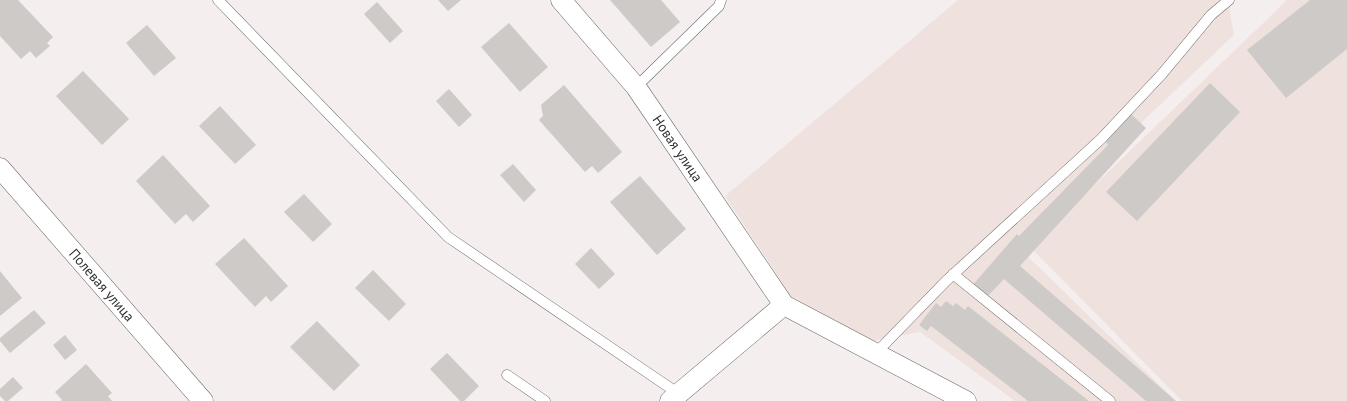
<svg xmlns="http://www.w3.org/2000/svg" width="1347" height="401" font-family="'PT Sans',sans-serif">
<style>
.built{fill:#efe2de}
.building{fill:#cecac8}
.lines{fill:none;stroke-linecap:round;stroke-linejoin:round}
.service-casing{stroke:#6b6766;stroke-width:11}
.minor-casing{stroke:#6b6766;stroke-width:21}
.service{stroke:#fff;stroke-width:10}
.minor{stroke:#fff;stroke-width:20}
.labels{text-anchor:middle;dominant-baseline:central;stroke-width:4.5;stroke-linejoin:round;paint-order:stroke}
.street-label{font-size:14px;fill:#312f2f;stroke:#fffdfd}
</style>
<rect width="100%" height="100%" fill="#f4efee"/>
<g class="built">
<path d="M958,0H1228L1234,35L1014,243L1176,401H1015L920,332L872,341L791,296L725,196Z"/>
<path d="M1287,0H1347V401H1182L1030,247Z"/>
</g>
<g class="building">
<path d="M0,0H18L53,37L47,43L50,46L36,58L30,51L21,59L0,36Z"/>
<path d="M438,0H461L448,11Z"/>
<path d="M610,0H661L680,22L651,47Z"/>
<path d="M1310,0H1347V49L1286,98L1247,50Z"/>
<path d="M377,2L403,31L390,43L364,14Z"/>
<path d="M509,23L548,67L520,92L481,47Z"/>
<path d="M147,25L176,58L154,76L126,43Z"/>
<path d="M83,71L129,119L102,145L56,96Z"/>
<path d="M1210,83L1240,112L1137,221L1106,192Z"/>
<path d="M564,85L622,152L598,173L592,166L585,172L539,120L543,116L541,105Z"/>
<path d="M449,89L472,115L459,127L436,101Z"/>
<path d="M220,106L256,145L235,164L199,126Z"/>
<path d="M1131,114L1146,128L1020,266L1176,401H1146L1004,279L985,299L971,287L1017,234L1019,236L1108,145L1106,142Z"/>
<path d="M163,155L210,206L193,222L186,214L175,224L136,181Z"/>
<path d="M513,164L536,190L524,202L500,175Z"/>
<path d="M640,176L686,229L657,255L610,202Z"/>
<path d="M304,194L332,224L313,242L284,212Z"/>
<path d="M244,238L288,286L271,302L266,296L255,307L215,264Z"/>
<path d="M591,248L615,274L599,289L575,264Z"/>
<path d="M373,270L406,304L389,321L355,288Z"/>
<path d="M0,271L22,298L0,316Z"/>
<path d="M946,301L953,306L956,303L965,310L968,306L1089,401H1028L931,326L927,331L919,325L936,303L941,307Z"/>
<path d="M34,310L46,323L10,353L0,341V338Z"/>
<path d="M317,321L360,365L334,391L290,347Z"/>
<path d="M65,335L77,350L65,360L53,345Z"/>
<path d="M447,353L479,386L464,401H460L430,369Z"/>
<path d="M86,364L112,393L108,396L112,401H61L62,400L55,392Z"/>
<path d="M13,377L23,388L8,401H5L0,396V389Z"/>
</g>
<g class="lines">
<defs>
<g id="service">
<path d="M218,0L448,237L679,394"/>
<path d="M636,87L719,6L721,0"/>
<path d="M953,274L1110,401"/>
<path d="M876,353L946,281L1101,139L1162,74L1211,15L1229,0"/>
<path d="M507,375L545,401"/>
</g>
<g id="minor">
<path id="s1" d="M561,0L636,87L784,305L966,401"/>
<path id="s2" d="M0,168L203,401"/>
<path d="M670,401L784,305"/>
</g>
</defs>
<use href="#service" class="service-casing"/>
<use href="#minor" class="minor-casing"/>
<use href="#service" class="service"/>
<use href="#minor" class="minor"/>
</g>
<g class="labels">
<g class="street-label">
<text stroke="none"><textPath href="#s1" startOffset="189">Новая улица</textPath></text>
<text stroke="none"><textPath href="#s2" startOffset="155">Полевая улица</textPath></text>
</g>
</g>
</svg>
